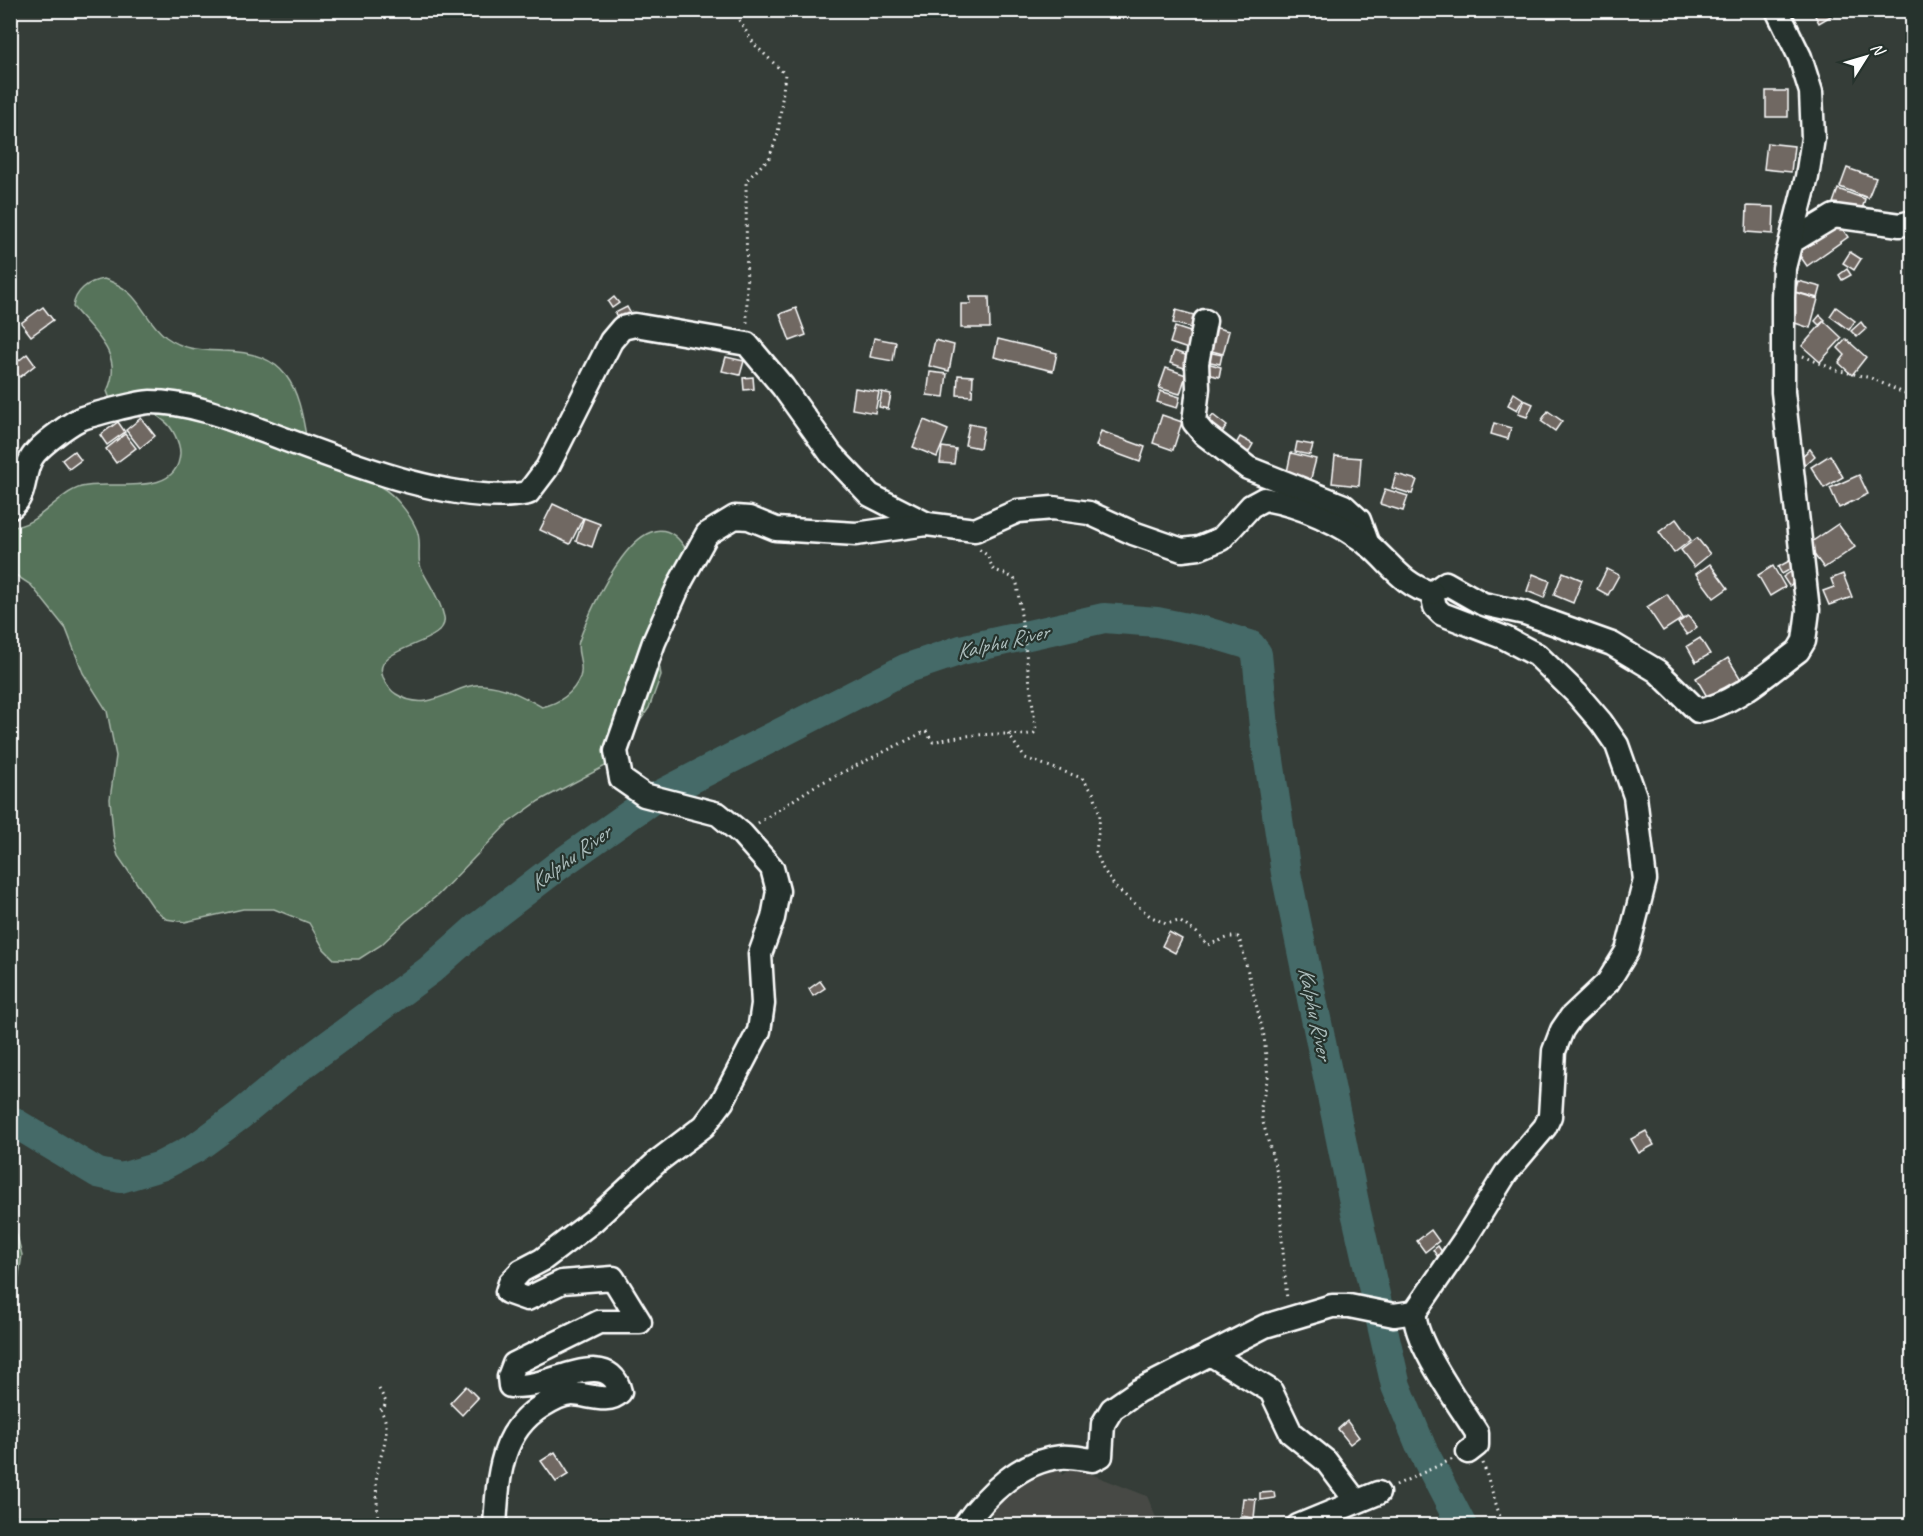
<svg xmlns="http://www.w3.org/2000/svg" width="1923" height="1536" font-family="Caveat,sans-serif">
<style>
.built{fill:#474a45}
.green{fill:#56735a;stroke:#aab9ac;stroke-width:1.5}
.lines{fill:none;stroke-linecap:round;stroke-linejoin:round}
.river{stroke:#446a68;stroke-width:30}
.building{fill:#706762;stroke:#fff;stroke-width:1.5}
.minor-casing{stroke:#fff;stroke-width:27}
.path{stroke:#fff;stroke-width:3;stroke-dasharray:1.5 4.5;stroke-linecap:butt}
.minor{stroke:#26332d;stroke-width:22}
.labels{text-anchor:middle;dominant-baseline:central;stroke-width:4.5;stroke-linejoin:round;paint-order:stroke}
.water-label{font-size:22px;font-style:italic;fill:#abbcbb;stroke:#26332d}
</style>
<rect width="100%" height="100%" fill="#353d38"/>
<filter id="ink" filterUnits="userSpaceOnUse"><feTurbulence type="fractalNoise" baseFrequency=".0167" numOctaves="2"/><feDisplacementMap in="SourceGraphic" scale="12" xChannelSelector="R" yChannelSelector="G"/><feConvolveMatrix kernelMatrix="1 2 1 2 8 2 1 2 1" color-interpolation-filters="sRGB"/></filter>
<g filter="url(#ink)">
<path class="built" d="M1045,1466L1060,1468L1063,1475L1073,1467L1147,1496L1159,1525H997L990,1512L992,1497Z"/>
<g class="green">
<path d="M104,279C142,291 140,316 166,337C184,350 200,350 222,351C288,352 298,385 307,442C321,452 334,463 348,471C358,477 371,481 381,487C395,495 409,513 416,528C423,541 416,556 421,568C429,585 440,598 444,617C450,646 369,645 383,677C386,683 390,691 396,694C431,716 455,682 483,685C505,686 524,697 542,707C559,703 573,694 580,677C585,664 575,652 579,641C590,609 646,481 687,551L658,658L661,675L649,708L611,763L539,801L508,823L438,895L406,921L381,945L359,959H334L324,949L309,923L274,909H243L185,922L166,919L153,907L118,856L114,842L110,799L116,756L107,711L83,673L66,629L31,585L11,572L10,527C38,527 55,495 81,487C109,479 178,500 180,453C180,443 172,426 164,421C155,414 140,401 129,398C124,397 116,399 110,399L107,391C125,355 94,333 73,307C75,291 88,281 104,279Z"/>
<path d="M11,1212L22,1255L11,1324Z"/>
</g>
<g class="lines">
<path class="river" d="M10,1120L98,1173L121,1178L161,1166L197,1147L239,1116L290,1074L430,970L477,928L559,865L654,798L905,669L961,650L1104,618L1157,622L1207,632L1250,645L1257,654L1264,727L1286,873L1356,1212L1396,1386L1422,1449L1462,1526"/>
</g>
<g class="building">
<path d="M1812,10H1841L1819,23Z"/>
<rect x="1766" y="91" width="22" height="26"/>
<path d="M1767,143L1794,146L1791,172L1764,169Z"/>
<path d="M1847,168L1876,178L1868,198L1840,187Z"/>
<path d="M1838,189L1865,199L1861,213L1833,203Z"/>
<path d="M1747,206L1774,207L1773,234L1746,232Z"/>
<path d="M1839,224L1848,237L1807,266L1798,253Z"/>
<path d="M1850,252L1861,259L1854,270L1843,263Z"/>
<path d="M1847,269L1851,275L1842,280L1839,275Z"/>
<path d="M1798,281L1821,287L1818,298L1795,292Z"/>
<path d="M1794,292L1818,299L1810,328L1786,320Z"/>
<path d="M614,297L619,303L612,308L608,302Z"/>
<path d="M970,297H989L990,328H961V304H971Z"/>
<path d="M43,307L53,320L31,336L21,323Z"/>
<path d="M627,307L632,316L620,323L615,313Z"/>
<path d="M1836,307L1855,321L1849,330L1830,316Z"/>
<path d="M796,308L806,335L790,341L780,314Z"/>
<path d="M1176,310L1194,315L1191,328L1173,323Z"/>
<path d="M1820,315L1825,320L1819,325L1815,321Z"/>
<path d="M1824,321L1842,338L1820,362L1802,346Z"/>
<path d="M1861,322L1866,329L1857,337L1851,331Z"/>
<path d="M1175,327L1196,334L1191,350L1170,343Z"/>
<path d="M1213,327L1229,331L1223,354L1208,350Z"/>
<path d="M874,338L896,342L893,361L870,357Z"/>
<path d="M998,339L1057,353L1053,371L994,357Z"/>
<path d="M1846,339L1866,357L1852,375L1839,363L1845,355L1838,348Z"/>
<path d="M935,340L954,345L949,371L929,366Z"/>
<path d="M1174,351L1191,357L1187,369L1170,363Z"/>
<path d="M1208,352L1222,355L1220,364L1206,361Z"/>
<path d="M27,354L35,365L20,377L11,367Z"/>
<path d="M726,357L744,361L740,375L722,371Z"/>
<path d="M1207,363L1221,367L1219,377L1204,373Z"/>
<path d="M1166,368L1186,375L1180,394L1159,388Z"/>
<path d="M930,372L947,374L944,397L927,395Z"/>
<path d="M958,375L973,376L972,396L957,395Z"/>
<path d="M753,377L754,389L744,390L743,378Z"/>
<path d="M855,388L879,392L875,413L852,409Z"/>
<path d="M1160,391L1180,397L1177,408L1157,402Z"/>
<path d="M882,392L891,394L888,409L879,407Z"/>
<path d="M1514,393L1523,399L1517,410L1508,405Z"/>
<path d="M1524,400L1533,404L1527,417L1518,414Z"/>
<path d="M1548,411L1562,421L1555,431L1541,421Z"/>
<path d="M1162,415L1182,422L1173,450L1153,443Z"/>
<path d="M1213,415L1227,426L1219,436L1205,426Z"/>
<path d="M141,418L155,436L140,448L126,430Z"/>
<path d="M924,420L948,430L937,457L913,447Z"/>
<path d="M118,422L125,432L107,445L100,435Z"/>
<path d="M1494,423L1511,428L1508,439L1491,434Z"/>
<path d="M969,424L984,427L980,448L965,445Z"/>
<path d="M1101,431L1145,447L1140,462L1096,446Z"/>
<path d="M125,434L136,448L116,463L106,449Z"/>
<path d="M1240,437L1253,444L1248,453L1235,446Z"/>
<path d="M1297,442L1313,445L1310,455L1295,452Z"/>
<path d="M942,447L956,449L954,464L940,463Z"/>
<path d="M1810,449L1815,456L1804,466L1798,460Z"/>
<path d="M74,451L81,460L69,469L62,460Z"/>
<path d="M1291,453L1316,459L1310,482L1286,477Z"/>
<path d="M1830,455L1843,477L1824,488L1811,467Z"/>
<path d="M1335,456L1361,458L1359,486L1332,483Z"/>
<path d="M1396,474L1417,480L1412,494L1392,488Z"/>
<path d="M1859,475L1868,494L1839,508L1830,488Z"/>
<path d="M1385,489L1408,496L1403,511L1380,504Z"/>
<path d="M553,504L583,518L570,544L540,530Z"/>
<path d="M584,518L600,524L592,547L576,541Z"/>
<path d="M1676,519L1691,540L1674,553L1659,532Z"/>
<path d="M1838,524L1855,547L1824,568L1807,545Z"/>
<path d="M1697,538L1710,554L1694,567L1681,550Z"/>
<path d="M1789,561L1793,568L1782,574L1778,567Z"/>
<path d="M1710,564L1728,588L1714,598L1696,574Z"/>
<path d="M1773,566L1785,587L1770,596L1758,575Z"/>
<path d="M1607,569L1619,575L1608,595L1597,589Z"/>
<path d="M1792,571L1797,581L1789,586L1783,577Z"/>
<path d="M1563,572L1582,580L1573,603L1554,595Z"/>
<path d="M1533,574L1550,581L1544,598L1527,591Z"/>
<path d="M1843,574L1852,597L1829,605L1823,591L1834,587L1831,579Z"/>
<path d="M1667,594L1683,618L1663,631L1647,607Z"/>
<path d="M1688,616L1697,627L1687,635L1678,623Z"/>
<path d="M1700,638L1710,654L1696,662L1687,646Z"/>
<path d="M1728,658L1742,681L1709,700L1696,678Z"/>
<path d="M1169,932L1182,939L1175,953L1162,946Z"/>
<path d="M820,981L825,988L813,996L809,989Z"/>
<path d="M1646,1131L1654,1145L1639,1153L1631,1139Z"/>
<path d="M1431,1230L1439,1241L1425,1252L1417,1241Z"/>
<path d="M1438,1246L1442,1252L1437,1256L1433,1250Z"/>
<path d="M466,1386L478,1398L462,1415L450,1403Z"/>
<path d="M1347,1421L1359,1437L1350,1444L1338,1429Z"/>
<path d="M555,1452L569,1474L556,1482L541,1461Z"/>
<path d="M1274,1492L1275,1498L1260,1500V1493Z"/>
<path d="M1243,1498L1256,1499L1254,1518L1241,1516Z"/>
</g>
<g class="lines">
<defs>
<g id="minor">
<path d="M1791,242L1834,216L1900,225L1912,222"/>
<path d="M1205,321L1197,363L1198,388L1194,422L1204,434L1248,468L1344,506L1359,520L1368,545"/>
<path d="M10,508C27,496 22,475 31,459C37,447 68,425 80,419C90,415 141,402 150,402C188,402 226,417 260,430C331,456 453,508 528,493L547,468L611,341L622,328L635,325L747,344L783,387L831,454L870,495L927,524"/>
<path d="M1432,593L1446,583L1483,604L1525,613L1612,644L1657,671L1698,711C1735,704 1768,673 1798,651L1804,641L1808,610L1783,392V298L1784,268L1807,177L1813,138L1811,92L1800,57L1777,10"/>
<path d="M1432,593L1435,607L1442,614L1505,638L1537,655L1577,694L1601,722L1617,745L1635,796L1645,880L1627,951L1608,982L1571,1017L1562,1030L1554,1051L1550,1116L1545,1127L1506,1173L1465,1239L1415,1312C1412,1340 1461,1407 1477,1433V1445L1468,1452"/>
<path d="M1210,1354L1271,1391L1291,1433L1326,1461L1356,1501"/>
<path d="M495,1526C498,1480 499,1432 542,1406C550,1401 562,1394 572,1394C588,1394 608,1405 620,1392C611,1352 564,1378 539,1383C529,1386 519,1386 510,1386L509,1377L514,1364L599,1322H640L613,1278L562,1282L527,1299L507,1292L510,1283L521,1271L542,1260L593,1221L658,1161L704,1126L722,1102L759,1031L763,1004L760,954L773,918L778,891L772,868L742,834L718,814L644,795L621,779L616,751L654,642L681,581L707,534L735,517L749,518L776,529L856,534L927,524L975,530L1018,511L1053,508L1089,513L1133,533L1182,550L1199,548L1221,539L1251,506L1264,499C1300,505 1341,523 1370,546C1391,564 1404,586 1432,593"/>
<path d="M964,1526C986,1495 1021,1460 1061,1457C1071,1456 1083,1459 1093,1460L1101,1456L1103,1424L1112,1409L1138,1391L1265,1326L1332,1306H1349L1394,1315L1415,1312"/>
<path d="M1298,1526L1378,1493"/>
</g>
</defs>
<use href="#minor" class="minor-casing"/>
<g class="path">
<path d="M733,10L754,44L785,74L778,134L769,158L746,181L747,326"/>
<path d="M1803,356L1836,370L1871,378L1912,397"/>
<path d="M1008,734L1025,758L1082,778L1094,794L1100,815L1096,852L1103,869L1116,888L1150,916L1166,924L1179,921L1197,933L1207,945L1230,937H1238L1241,944L1264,1036L1268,1077L1261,1107L1262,1119L1280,1184L1281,1227L1287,1300"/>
<path d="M758,823L815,786L926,731L933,742C956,736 981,734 1005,734C1016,734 1023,736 1034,733L1036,730L1017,584L1014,578L993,569L987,555L977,548"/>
<path d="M379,1389L386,1402L384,1408L380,1410C393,1427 382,1449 378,1468C374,1484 378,1503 378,1520L383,1526"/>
<path d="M1483,1463L1503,1526"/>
<path d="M1396,1485L1453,1459"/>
</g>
<use href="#minor" class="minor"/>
</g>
</g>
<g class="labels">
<g class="water-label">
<text transform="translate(1002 642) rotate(-13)">Kalphu River</text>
<text transform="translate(570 858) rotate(-36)">Kalphu River</text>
<text transform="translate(1315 1013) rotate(78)">Kalphu River</text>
</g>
</g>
<rect width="1923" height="1536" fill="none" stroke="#26332d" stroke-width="36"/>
<rect x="18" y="18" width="1887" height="1500" fill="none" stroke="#fff" stroke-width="2" filter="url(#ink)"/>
<g transform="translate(1866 57) rotate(53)" stroke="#26332d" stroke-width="4.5" paint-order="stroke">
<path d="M0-4.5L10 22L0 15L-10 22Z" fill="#ffffff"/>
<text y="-9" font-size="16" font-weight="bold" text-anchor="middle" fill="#ffffff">N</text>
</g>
</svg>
